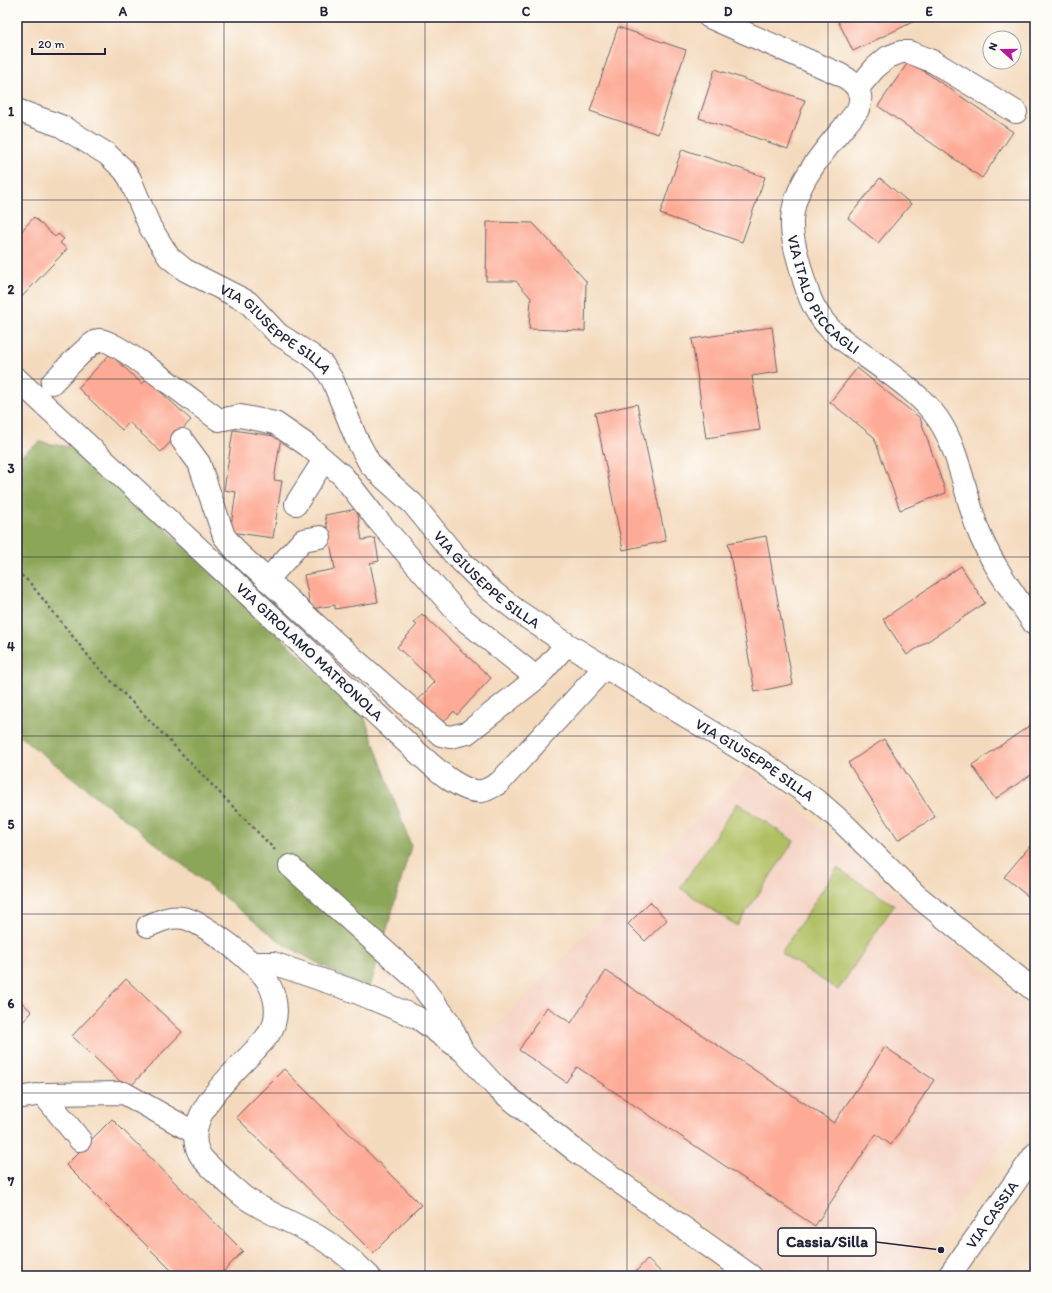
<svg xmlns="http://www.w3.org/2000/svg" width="1052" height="1293" font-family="Itim,sans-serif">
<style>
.built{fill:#f5d2c3}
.green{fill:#b0bf62;stroke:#69704e}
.forest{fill:#8ca658;stroke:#57644a}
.building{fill:#fdab96}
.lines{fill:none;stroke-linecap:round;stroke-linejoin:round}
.minor-casing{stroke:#6c6268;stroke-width:24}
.major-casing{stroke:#6c6268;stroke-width:24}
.path{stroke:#6c6268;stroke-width:2.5;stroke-dasharray:3 3;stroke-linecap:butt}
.minor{stroke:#fff;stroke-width:22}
.major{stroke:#fff;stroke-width:22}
.grid{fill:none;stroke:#22223b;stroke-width:1;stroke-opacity:0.55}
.labels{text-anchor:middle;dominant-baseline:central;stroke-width:3;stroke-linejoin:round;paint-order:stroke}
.street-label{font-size:15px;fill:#22223b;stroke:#fdfcf7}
.leader{fill:none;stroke:#22223b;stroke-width:1.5}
.callout-dot{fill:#22223b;stroke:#fdfcf7;stroke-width:1.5}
.callout{fill:#fdfcf7;stroke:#22223b;stroke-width:1.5}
.callout-label{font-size:16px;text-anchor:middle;font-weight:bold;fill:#22223b}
.neatline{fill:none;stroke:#22223b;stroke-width:1.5}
.grid-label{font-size:13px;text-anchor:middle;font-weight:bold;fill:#22223b}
</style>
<rect width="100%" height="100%" fill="#fdfcf7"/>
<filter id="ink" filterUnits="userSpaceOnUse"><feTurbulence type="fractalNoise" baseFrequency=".025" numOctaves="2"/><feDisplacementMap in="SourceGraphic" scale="8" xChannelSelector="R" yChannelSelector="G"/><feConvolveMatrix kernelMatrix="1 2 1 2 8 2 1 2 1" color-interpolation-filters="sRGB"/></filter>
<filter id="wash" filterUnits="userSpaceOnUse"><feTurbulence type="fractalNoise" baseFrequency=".012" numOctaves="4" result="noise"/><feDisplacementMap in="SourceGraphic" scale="16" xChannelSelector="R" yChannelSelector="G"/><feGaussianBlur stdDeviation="0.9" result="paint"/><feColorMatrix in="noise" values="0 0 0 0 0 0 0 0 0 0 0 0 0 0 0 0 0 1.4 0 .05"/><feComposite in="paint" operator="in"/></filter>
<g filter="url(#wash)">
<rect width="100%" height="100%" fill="#f4dabd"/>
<path class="built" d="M746,769L767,781L1035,1015V1100L907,1276H771L473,1050Z"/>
<g class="green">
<path d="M737,803L794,841L737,926L680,888Z"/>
<path d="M837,868L894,905L838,990L781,953Z"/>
</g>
<path class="forest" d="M40,442L81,449L364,716L411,846L369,991L283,944L17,734V458Z"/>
<g id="blocks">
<g class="building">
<path d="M836,17H923L853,51Z"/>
<path d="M618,27L686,50L658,134L590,111Z"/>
<path d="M909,61L1013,132L982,178L878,106Z"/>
<path d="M715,69L805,100L788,149L699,118Z"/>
<path d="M682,149L765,177L742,242L660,214Z"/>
<path d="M880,178L911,204L878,243L848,218Z"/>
<path d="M34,217L55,237L58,234L64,239L60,243L67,249L17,302V236Z"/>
<path d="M487,222L533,223L586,281L585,331L529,329L531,298L516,281H486Z"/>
<path d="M772,327L778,372L752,376L760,430L706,438L692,339Z"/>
<path d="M110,354L142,384L147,379L191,420L161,452L129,422L122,430L78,388Z"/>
<path d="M857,368L920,418L946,493L900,510L874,437L830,402Z"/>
<path d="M637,404L666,541L623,550L595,413Z"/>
<path d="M233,430L281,437L274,480L282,481L273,538L230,532L236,492L224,490Z"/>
<path d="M357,509L362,540L375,538L379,561L370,563L378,602L335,609V605L311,609L304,575L335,569L325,515Z"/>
<path d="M766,536L793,684L755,692L728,543Z"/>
<path d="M961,566L985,603L907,655L883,619Z"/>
<path d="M422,614L491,678L457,715L454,711L442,724L417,701L435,682L397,647L417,625L414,623Z"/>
<path d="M1035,722V772L995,799L972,765Z"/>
<path d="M884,739L935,817L898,840L848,763Z"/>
<path d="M1035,840V902L1004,877Z"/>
<path d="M650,902L667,920L645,941L628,924Z"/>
<path d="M606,971L834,1123L885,1047L934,1080L891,1145L876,1134L815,1226L577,1067L566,1082L519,1050L547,1007L571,1023Z"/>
<path d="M126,979L182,1032L128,1089L72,1036Z"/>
<path d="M17,998L32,1012L17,1028Z"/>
<path d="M284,1069L421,1205L373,1253L236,1117Z"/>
<path d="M112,1119L243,1251L219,1276H177L66,1165Z"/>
<path d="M647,1259L665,1276H632Z"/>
</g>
</g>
</g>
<g filter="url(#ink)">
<use href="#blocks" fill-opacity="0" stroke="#6c6268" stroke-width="1"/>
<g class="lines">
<defs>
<g id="minor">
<path id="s1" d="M709,17L839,74C855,82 866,93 857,111C833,142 793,180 792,221C791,238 797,254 801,270C808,297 816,318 838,336C868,360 917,388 938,419C959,449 965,495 978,530C991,564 1015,595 1035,625"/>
<path d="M858,88L875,68L888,57L901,52H909L934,62L1016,112"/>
<path id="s2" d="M17,110L61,126L107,154L124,170L130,179L150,227L169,257L185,270L248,302L278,334L311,355L323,365L333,381L356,438L370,464L385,479L413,504L453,553L488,588L516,610L567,644L760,761L820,803L843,823L916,895L1035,991"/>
<path id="s3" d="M17,379L418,753C433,766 461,794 482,791C488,790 493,786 499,783L604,668"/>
<path d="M52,383C60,375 91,341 99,340C114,338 202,408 219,420L240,416L275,423L307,445L343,476L375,517L462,618L537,678"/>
<path d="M182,440L199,463L224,536L238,553L336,643L441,735L450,737L467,733L537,678L567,644"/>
<path d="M296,504L324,460"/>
<path d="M267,580L303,540L320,537"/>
<path d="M290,866L417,980L449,1022L461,1048"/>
<path d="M148,926C159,921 170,916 183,918C203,921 259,965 268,982C275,995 278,1010 274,1024C271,1034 262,1042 255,1050C233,1074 181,1117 199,1153C202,1160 209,1165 215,1171C224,1180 234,1189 244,1197C267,1213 295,1223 319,1237C337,1248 354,1261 369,1276"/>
<path d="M252,963H273L351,990L418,1018L463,1051L497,1088L576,1151L751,1276"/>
<path d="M43,1094L80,1140"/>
<path d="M17,1098L43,1094L124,1093L195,1133"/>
</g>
<g id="major">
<path id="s4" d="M949,1276L1035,1154"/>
</g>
</defs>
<use href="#minor" class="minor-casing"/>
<use href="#major" class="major-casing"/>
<path class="path" d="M17,571L30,583L94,663L275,850"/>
<use href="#minor" class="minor"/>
<use href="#major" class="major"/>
</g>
</g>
<path class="grid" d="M224,17V1276M425,17V1276M627,17V1276M828,17V1276M17,200H1035M17,379H1035M17,557H1035M17,736H1035M17,914H1035M17,1093H1035"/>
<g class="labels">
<g class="street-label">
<text stroke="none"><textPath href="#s1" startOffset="402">VIA ITALO PICCAGLI</textPath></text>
<text stroke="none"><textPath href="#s2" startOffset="352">VIA GIUSEPPE SILLA</textPath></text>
<text stroke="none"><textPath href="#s2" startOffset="687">VIA GIUSEPPE SILLA</textPath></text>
<text stroke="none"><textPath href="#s3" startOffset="400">VIA GIROLAMO MATRONOLA</textPath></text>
<text stroke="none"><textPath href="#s2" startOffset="1011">VIA GIUSEPPE SILLA</textPath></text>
<text stroke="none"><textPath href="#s4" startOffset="75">VIA CASSIA</textPath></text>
</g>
</g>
<path class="leader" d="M941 1250L876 1242"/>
<circle class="callout-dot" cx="941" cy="1250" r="4"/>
<rect class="callout" x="778" y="1228" width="98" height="28" rx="4"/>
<g class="callout-label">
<text x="827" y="1247">Cassia/Silla</text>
</g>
<rect width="1052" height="1293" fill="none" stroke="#fdfcf7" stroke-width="44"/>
<g transform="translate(1002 50) rotate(291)"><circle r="19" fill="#fdfcf7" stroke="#a5a5ac"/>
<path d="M0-3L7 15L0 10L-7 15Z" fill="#b5179e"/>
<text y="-6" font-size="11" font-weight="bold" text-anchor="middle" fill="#22223b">N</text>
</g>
<path d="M32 48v6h73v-6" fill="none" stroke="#22223b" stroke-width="2"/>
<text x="38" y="48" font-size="12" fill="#22223b" stroke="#fdfcf7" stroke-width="3" paint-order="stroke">20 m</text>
<rect x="22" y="22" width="1008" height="1249" class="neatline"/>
<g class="grid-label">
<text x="123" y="16">A</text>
<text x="324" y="16">B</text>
<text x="526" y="16">C</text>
<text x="728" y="16">D</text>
<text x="929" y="16">E</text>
<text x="11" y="116">1</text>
<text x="11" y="294">2</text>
<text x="11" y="473">3</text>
<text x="11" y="651">4</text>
<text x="11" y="829">5</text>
<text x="11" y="1008">6</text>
<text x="11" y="1186">7</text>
</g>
</svg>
